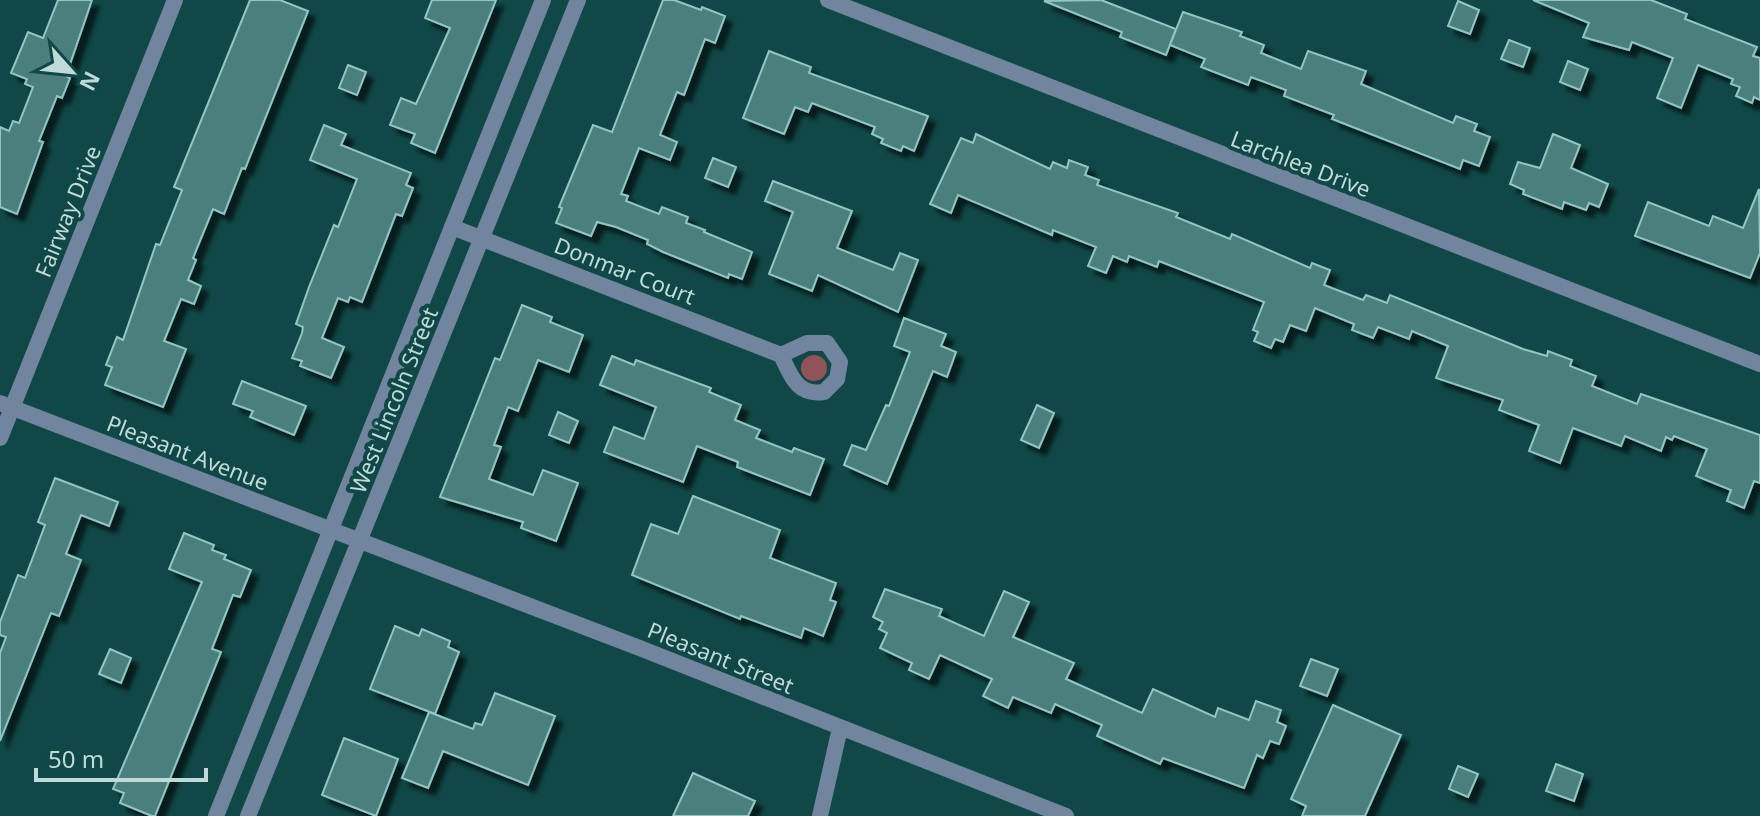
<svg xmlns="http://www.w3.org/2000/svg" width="1760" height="816" font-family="'Noto Sans',sans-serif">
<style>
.green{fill:#915359}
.building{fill:#4b7f7e;stroke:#90c6c4;stroke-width:2;filter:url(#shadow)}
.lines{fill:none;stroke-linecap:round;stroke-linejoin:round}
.minor{stroke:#71859e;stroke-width:16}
.tertiary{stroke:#71859e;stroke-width:16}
.labels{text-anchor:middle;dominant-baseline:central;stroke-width:8;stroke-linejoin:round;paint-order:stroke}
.street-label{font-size:22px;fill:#c0dad9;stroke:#104847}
</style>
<defs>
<filter id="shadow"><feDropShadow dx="7" dy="7" stdDeviation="2" flood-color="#0009"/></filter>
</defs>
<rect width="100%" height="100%" fill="#104847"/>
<circle class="green" cx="814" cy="368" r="13"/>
<g class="building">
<path d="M58,0H92L66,76L70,78L62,98L57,96L39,141L43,142L17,214L0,207V127L9,131L13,121L19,123L33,87L25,84L27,79L11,73L28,32L43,38Z"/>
<path d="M250,0H280L308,11L245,169L242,168L224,214L213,209L193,258L196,260L188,280L201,286L194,304L181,299L164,341L186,349L163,407L105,385L112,367L106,365L117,337L123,340L156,244L160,245L182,190L174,187Z"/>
<path d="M432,0H496L435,153L411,143L415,134L390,125L401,98L416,104L450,28L425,18Z"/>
<path d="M663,0H674L701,10L702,7L725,16L715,43L705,39L684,95L677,92L660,135L677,142L670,160L639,148L621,194L628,196L626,201L659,214L662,207L688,217L686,223L705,230L704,232L752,252L742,279L729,274L728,278L663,252L647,244L648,240L616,227L597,222L591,236L556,223L562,208L559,207L593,125L612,132Z"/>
<path d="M1101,0L1176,29L1166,55L1120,37L1122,32L1044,1Z"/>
<path d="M1533,0H1651L1687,14L1685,19L1757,47L1753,56L1760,58V100L1754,97L1752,103L1736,96L1740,87L1731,84L1733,79L1698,65L1681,108L1657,98L1673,58L1632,42L1629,50L1583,37L1589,23Z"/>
<path d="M1458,1L1479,10L1470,34L1448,26Z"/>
<path d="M1183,12L1242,32L1240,36L1264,45L1261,53L1301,69L1308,51L1366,71L1361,84L1453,123L1456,116L1477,124L1474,131L1490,137L1479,166L1463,160L1460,169L1332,119L1334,115L1284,96L1286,90L1251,77L1248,85L1201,67L1205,59L1170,45Z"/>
<path d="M1509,40L1530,48L1523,67L1501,59Z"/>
<path d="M769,51L811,67L809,73L928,116L914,151L903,146L901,151L881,143L883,139L872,134L875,127L812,103L808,112L795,107L784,134L743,118Z"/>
<path d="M1568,61L1588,69L1580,90L1560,82Z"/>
<path d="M348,65L366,72L357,95L339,88Z"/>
<path d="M324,125L346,134L341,145L411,173L406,185L413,188L402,216L396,214L362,302L350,297L348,302L338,298L322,338L344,347L331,378L300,366L302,361L292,358L302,333L303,327L296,324L309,287L334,225L338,227L357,179L310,160Z"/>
<path d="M976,134L1050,169L1053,162L1067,168L1069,160L1088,167L1085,175L1099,180L1097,185L1178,213L1176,217L1230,239L1232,234L1310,268L1312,263L1330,270L1324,285L1363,300L1366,295L1387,303L1390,295L1523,349L1547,356L1548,351L1572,360L1570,366L1596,376L1592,386L1637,404L1641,394L1760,435V483L1754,481L1744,508L1727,501L1731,490L1696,476L1707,449L1674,436L1672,440L1666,437L1661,451L1625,436L1621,446L1573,428L1560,463L1529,451L1539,425L1499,410L1503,400L1436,378L1448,346L1412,331L1409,339L1378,327L1373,338L1352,330L1354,324L1315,308L1306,331L1290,325L1283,342L1275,339L1271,348L1254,341L1258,332L1253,330L1264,302L1159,261L1157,267L1129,256L1127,262L1113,256L1106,273L1088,266L1096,247L1053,230L1052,235L958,195L951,213L930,204L961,138L973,143Z"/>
<path d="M1553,134L1580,145L1571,168L1608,184L1599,207L1589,203L1586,210L1564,202L1562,209L1523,194L1524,190L1510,184L1518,162L1540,168Z"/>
<path d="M713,158L736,167L728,187L705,178Z"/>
<path d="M773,181L852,211L837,248L893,270L900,253L918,260L898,312L818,275L812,291L769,274L793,212L765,201Z"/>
<path d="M1759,189L1760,253L1750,278L1635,236L1648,202L1709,226L1713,216L1743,228Z"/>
<path d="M522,305L552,317L550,322L583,335L569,372L538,360L518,411L508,407L494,445L501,447L489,479L533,495L543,470L578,483L556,541L521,528L523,522L440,497L495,358L500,360Z"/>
<path d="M904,318L946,334L941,346L956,352L947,377L933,371L887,484L844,465L852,445L866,450L886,405L889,406L910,352L894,346Z"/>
<path d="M612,356L634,365L636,360L711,388L709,392L741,405L735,420L760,430L756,438L792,452L794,448L824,459L810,495L737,467L738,462L697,446L683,482L604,452L614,427L644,439L656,407L600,385Z"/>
<path d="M242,381L306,406L294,435L250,417L253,411L233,404Z"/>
<path d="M1037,405L1054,413L1039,448L1021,440Z"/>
<path d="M558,412L578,421L569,443L549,435Z"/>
<path d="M55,478L118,502L109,526L81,515L66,554L81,560L59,616L51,613L0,741V653L6,637L0,635V622L18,575L25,578L45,525L38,522Z"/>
<path d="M693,496L780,530L770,558L836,583L830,600L836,602L823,636L804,628L801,638L741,616L740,619L632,575L651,524L678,534Z"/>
<path d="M184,533L214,545L212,550L226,555L224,559L251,570L240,597L233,595L212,649L221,652L155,816H152L120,803L124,793L113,789L202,582L169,569Z"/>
<path d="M885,589L942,609L939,616L984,636L1004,591L1029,602L1013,637L1074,663L1066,679L1142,713L1153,689L1215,717L1218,708L1249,720L1256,701L1281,710L1277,722L1286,726L1279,744L1270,741L1263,758L1257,755L1244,788L1163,758L1160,764L1097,736L1102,725L1055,704L1051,713L1013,697L1008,708L983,696L992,679L940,655L929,679L909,670L912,663L880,648L887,633L879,629L883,622L873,617Z"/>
<path d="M395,626L419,636L422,629L450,641L448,647L459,652L435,714L370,689Z"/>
<path d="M110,649L131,658L121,683L99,674Z"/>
<path d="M1311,659L1338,669L1327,696L1300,686Z"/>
<path d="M495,693L555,716L528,785L443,751L428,788L402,778L429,712L473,729L475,723L482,725Z"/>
<path d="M1333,705L1401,735L1365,816H1302L1306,806L1291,799Z"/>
<path d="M344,738L398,759L376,816L322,795Z"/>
<path d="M1556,764L1583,774L1574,801L1546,791Z"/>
<path d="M1458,766L1478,774L1468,797L1449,789Z"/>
<path d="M693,773L755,801L748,816H673Z"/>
</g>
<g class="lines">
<g class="minor">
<path d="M828,0L1760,364"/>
<path d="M452,227L781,355C791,376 797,396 824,392L837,379L840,362L827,343H807L781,355"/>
<path d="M0,403L637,647L1066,816"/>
<path d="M0,438L175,0"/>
<path d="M820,816L840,728"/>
</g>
<g class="tertiary">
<path d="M216,816L543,0"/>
<path d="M248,816L578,0"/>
</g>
</g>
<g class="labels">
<g class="street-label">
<text transform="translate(1301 163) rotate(21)">Larchlea Drive</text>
<text transform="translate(67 211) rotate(-68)">Fairway Drive</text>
<text transform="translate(625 270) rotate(21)">Donmar Court</text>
<text transform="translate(393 400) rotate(-68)">West Lincoln Street</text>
<text transform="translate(188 452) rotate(21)">Pleasant Avenue</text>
<text transform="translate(721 657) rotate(22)">Pleasant Street</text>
</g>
</g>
<g transform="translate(72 72) rotate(117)" stroke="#104847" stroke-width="6" paint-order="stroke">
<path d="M0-6L14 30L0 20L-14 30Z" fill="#c0dad9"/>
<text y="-12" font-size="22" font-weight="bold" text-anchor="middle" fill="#c0dad9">N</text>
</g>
<path d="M36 768v12h170v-12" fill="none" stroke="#c0dad9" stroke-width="4"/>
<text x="48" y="768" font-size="24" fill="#c0dad9" stroke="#104847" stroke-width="6" paint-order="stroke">50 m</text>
</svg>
